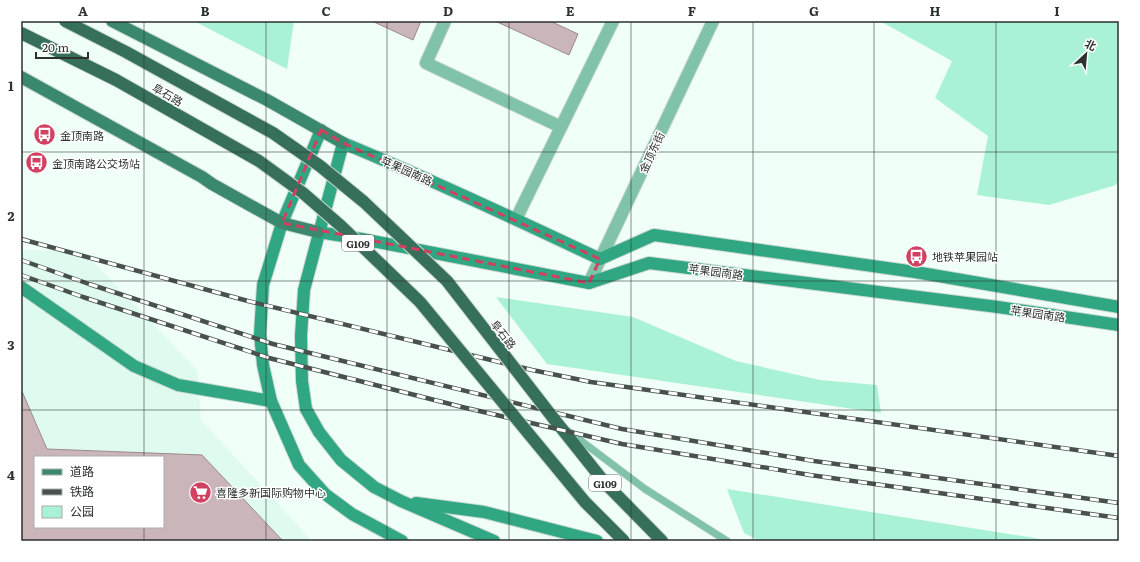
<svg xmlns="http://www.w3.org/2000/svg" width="1140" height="562" font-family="Literata,'Noto Sans SC',serif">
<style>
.built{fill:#dffbef;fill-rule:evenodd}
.green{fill:#aaf2d5}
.building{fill:#cab6b8;stroke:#9c8a8c;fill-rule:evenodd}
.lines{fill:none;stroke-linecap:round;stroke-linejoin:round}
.lane-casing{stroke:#cddad4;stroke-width:8}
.street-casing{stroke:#cddad4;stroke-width:14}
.secondary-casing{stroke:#cddad4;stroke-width:14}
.primary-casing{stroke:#cddad4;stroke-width:14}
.highway-casing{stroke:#cddad4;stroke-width:14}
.lane{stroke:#81c3a9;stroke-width:7}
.street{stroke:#81c3a9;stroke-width:12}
.secondary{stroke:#30a782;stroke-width:12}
.primary{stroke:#3a886d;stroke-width:12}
.highway{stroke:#366f5a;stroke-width:12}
.rail-casing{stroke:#48514d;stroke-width:4.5}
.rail{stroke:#fff;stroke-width:3;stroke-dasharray:9;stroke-linecap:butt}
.highway-bridge-casing{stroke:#cddad4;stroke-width:14;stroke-linecap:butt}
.highway-bridge{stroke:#366f5a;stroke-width:12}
.marked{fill:none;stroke:#d14161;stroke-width:3;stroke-dasharray:8 5;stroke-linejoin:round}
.grid{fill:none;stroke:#2b322f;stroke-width:1;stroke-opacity:0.55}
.labels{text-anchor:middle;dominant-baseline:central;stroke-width:3;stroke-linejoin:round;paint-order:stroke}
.shield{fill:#fff;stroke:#6b706d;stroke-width:1}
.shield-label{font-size:10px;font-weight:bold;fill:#2b322f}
.street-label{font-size:11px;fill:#2b322f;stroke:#fff}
.poi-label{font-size:11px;fill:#2b322f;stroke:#fff;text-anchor:start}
.neatline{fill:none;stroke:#2b322f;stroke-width:1.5}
.grid-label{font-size:13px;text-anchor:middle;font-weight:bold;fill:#2b322f}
</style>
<rect width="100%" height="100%" fill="#f0fff8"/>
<path class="built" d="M21,250L83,251L197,370L201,420L312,541H21ZM35,457H163V527H35Z"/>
<g class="green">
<path d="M194,21H294L287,69Z"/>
<path d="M880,21H1119V177L1116,185L1049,205L977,195L988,136L935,98L952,61Z"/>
<path d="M496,297L633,317L736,361L820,380L877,385L881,413L547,364Z"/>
<path d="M727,489L1053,541H760L744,533Z"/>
</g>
<g class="building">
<path d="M372,21H421L413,40Z"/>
<path d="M495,21H550L578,34L569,55Z"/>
<path d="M21,389L47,449L202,455L283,541H21ZM35,457H163V527H35Z"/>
</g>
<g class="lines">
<defs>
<path id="lane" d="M568,431L645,489L727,541"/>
<g id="street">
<path d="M445,21L426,63L561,127"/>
<path d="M516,219L613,21"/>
<path d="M589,283L713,21"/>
</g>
<g id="secondary">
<path d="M321,130L282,223L263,285L260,334L263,365L271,401L299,465L325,494L352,514L402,541"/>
<path d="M318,232L362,239L589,283L649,263L998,307L1119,325"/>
<path d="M21,287L134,366L178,385L271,401"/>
<path d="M416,503L484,512L597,541"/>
<path d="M494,541L401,501L374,487L341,460L319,432L306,409L302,381L301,336L304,290L343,143C430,179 515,219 600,259L654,235L915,272L1119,307"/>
</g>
<g id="primary">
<path d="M112,21L267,100L343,143"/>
<path d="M21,77L202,177L212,184L282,223L318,232"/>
</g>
<path id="highway" d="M554,419L605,483L662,541"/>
</defs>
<use href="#lane" class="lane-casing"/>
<use href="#street" class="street-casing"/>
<use href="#secondary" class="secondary-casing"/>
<use href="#primary" class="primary-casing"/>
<use href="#highway" class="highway-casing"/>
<use href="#lane" class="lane"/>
<use href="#street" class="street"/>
<use href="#secondary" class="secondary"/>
<use href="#primary" class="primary"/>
<use href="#highway" class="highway"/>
<defs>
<g id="rail">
<path d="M21,239L248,301L532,370L591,382L1119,456"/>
<path d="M21,260L89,284L273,344L622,429L814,461L1119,503"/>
<path d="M21,275L83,297L269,358L462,407L622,444L810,475L1119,518"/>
</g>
</defs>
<use href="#rail" class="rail-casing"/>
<use href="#rail" class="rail"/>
<defs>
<g id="highway-bridge">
<path d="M65,21L126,52L273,133L320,166L364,202L447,281L554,419"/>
<path d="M21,33L116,80L259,161L303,193L341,226L420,302L585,502L624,541"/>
</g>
</defs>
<use href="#highway-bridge" class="highway-bridge-casing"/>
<use href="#highway-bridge" class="highway-bridge"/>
</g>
<path class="marked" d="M321,130L343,143L600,259L589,283L282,223Z"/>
<path class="grid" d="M144,21V457M266,21V541M387,21V541M509,21V541M631,21V541M753,21V541M874,21V541M996,21V541M21,152H1119M21,281H1119M21,410H1119M144,527V541"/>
<defs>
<symbol id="bus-disc" viewBox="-11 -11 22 22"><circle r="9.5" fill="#d14161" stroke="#fff"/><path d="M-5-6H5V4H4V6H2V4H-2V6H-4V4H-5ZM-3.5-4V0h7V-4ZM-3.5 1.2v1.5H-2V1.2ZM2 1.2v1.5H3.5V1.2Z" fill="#fff"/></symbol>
<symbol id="supermarket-disc" viewBox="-11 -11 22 22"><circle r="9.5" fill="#d14161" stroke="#fff"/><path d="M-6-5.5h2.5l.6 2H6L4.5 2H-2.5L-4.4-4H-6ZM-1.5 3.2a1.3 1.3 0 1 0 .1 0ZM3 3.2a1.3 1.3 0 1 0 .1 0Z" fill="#fff"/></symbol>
</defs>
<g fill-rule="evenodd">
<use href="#bus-disc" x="32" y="122" width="25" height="25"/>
<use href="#bus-disc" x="24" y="150" width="25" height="25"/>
<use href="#bus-disc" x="904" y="244" width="25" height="25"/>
<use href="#supermarket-disc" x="188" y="480" width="25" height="25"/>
</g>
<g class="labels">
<g class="shield">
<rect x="342" y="235" width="32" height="16" rx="3"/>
<rect x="589" y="475" width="32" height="16" rx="3"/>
</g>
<g class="shield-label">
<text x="358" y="243">G109</text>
<text x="605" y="483">G109</text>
</g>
<g class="street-label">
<text transform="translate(168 94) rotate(30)">阜石路</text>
<text transform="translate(651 152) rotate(-65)">金顶东街</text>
<text transform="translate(407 170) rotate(24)">苹果园南路</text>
<text transform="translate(716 271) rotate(7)">苹果园南路</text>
<text transform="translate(1038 313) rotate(8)">苹果园南路</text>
<text transform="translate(504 334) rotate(52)">阜石路</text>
</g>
<g class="poi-label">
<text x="60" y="135">金顶南路</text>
<text x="52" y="163">金顶南路公交场站</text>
<text x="932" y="256">地铁苹果园站</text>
<text x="216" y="492">喜隆多新国际购物中心</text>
</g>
</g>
<rect width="1140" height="562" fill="none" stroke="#ffffff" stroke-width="44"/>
<rect x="34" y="456" width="130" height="72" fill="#ffffff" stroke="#aaadac"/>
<rect x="42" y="469" width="20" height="6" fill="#3a886d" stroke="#aaadac"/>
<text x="70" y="476" font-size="12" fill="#2b322f">道路</text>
<rect x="42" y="489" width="20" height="6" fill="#48514d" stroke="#aaadac"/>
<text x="70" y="496" font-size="12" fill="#2b322f">铁路</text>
<rect x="42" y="506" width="20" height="12" fill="#aaf2d5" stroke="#aaadac"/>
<text x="70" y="516" font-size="12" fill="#2b322f">公园</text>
<g transform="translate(1086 54) rotate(26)" stroke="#ffffff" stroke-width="3" paint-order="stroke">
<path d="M0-3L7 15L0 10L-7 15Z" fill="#2b322f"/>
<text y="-6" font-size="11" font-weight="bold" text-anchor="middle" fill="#2b322f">北</text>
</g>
<path d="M36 52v6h52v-6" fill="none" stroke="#2b322f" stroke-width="2"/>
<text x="42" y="52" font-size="12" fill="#2b322f" stroke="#ffffff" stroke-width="3" paint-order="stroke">20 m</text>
<rect x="22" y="22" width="1096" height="518" class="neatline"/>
<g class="grid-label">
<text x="83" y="16">A</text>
<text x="205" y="16">B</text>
<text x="326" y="16">C</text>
<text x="448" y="16">D</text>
<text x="570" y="16">E</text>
<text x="692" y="16">F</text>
<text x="814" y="16">G</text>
<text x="935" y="16">H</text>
<text x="1057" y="16">I</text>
<text x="11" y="91">1</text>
<text x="11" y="221">2</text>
<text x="11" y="350">3</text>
<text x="11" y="480">4</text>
</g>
</svg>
